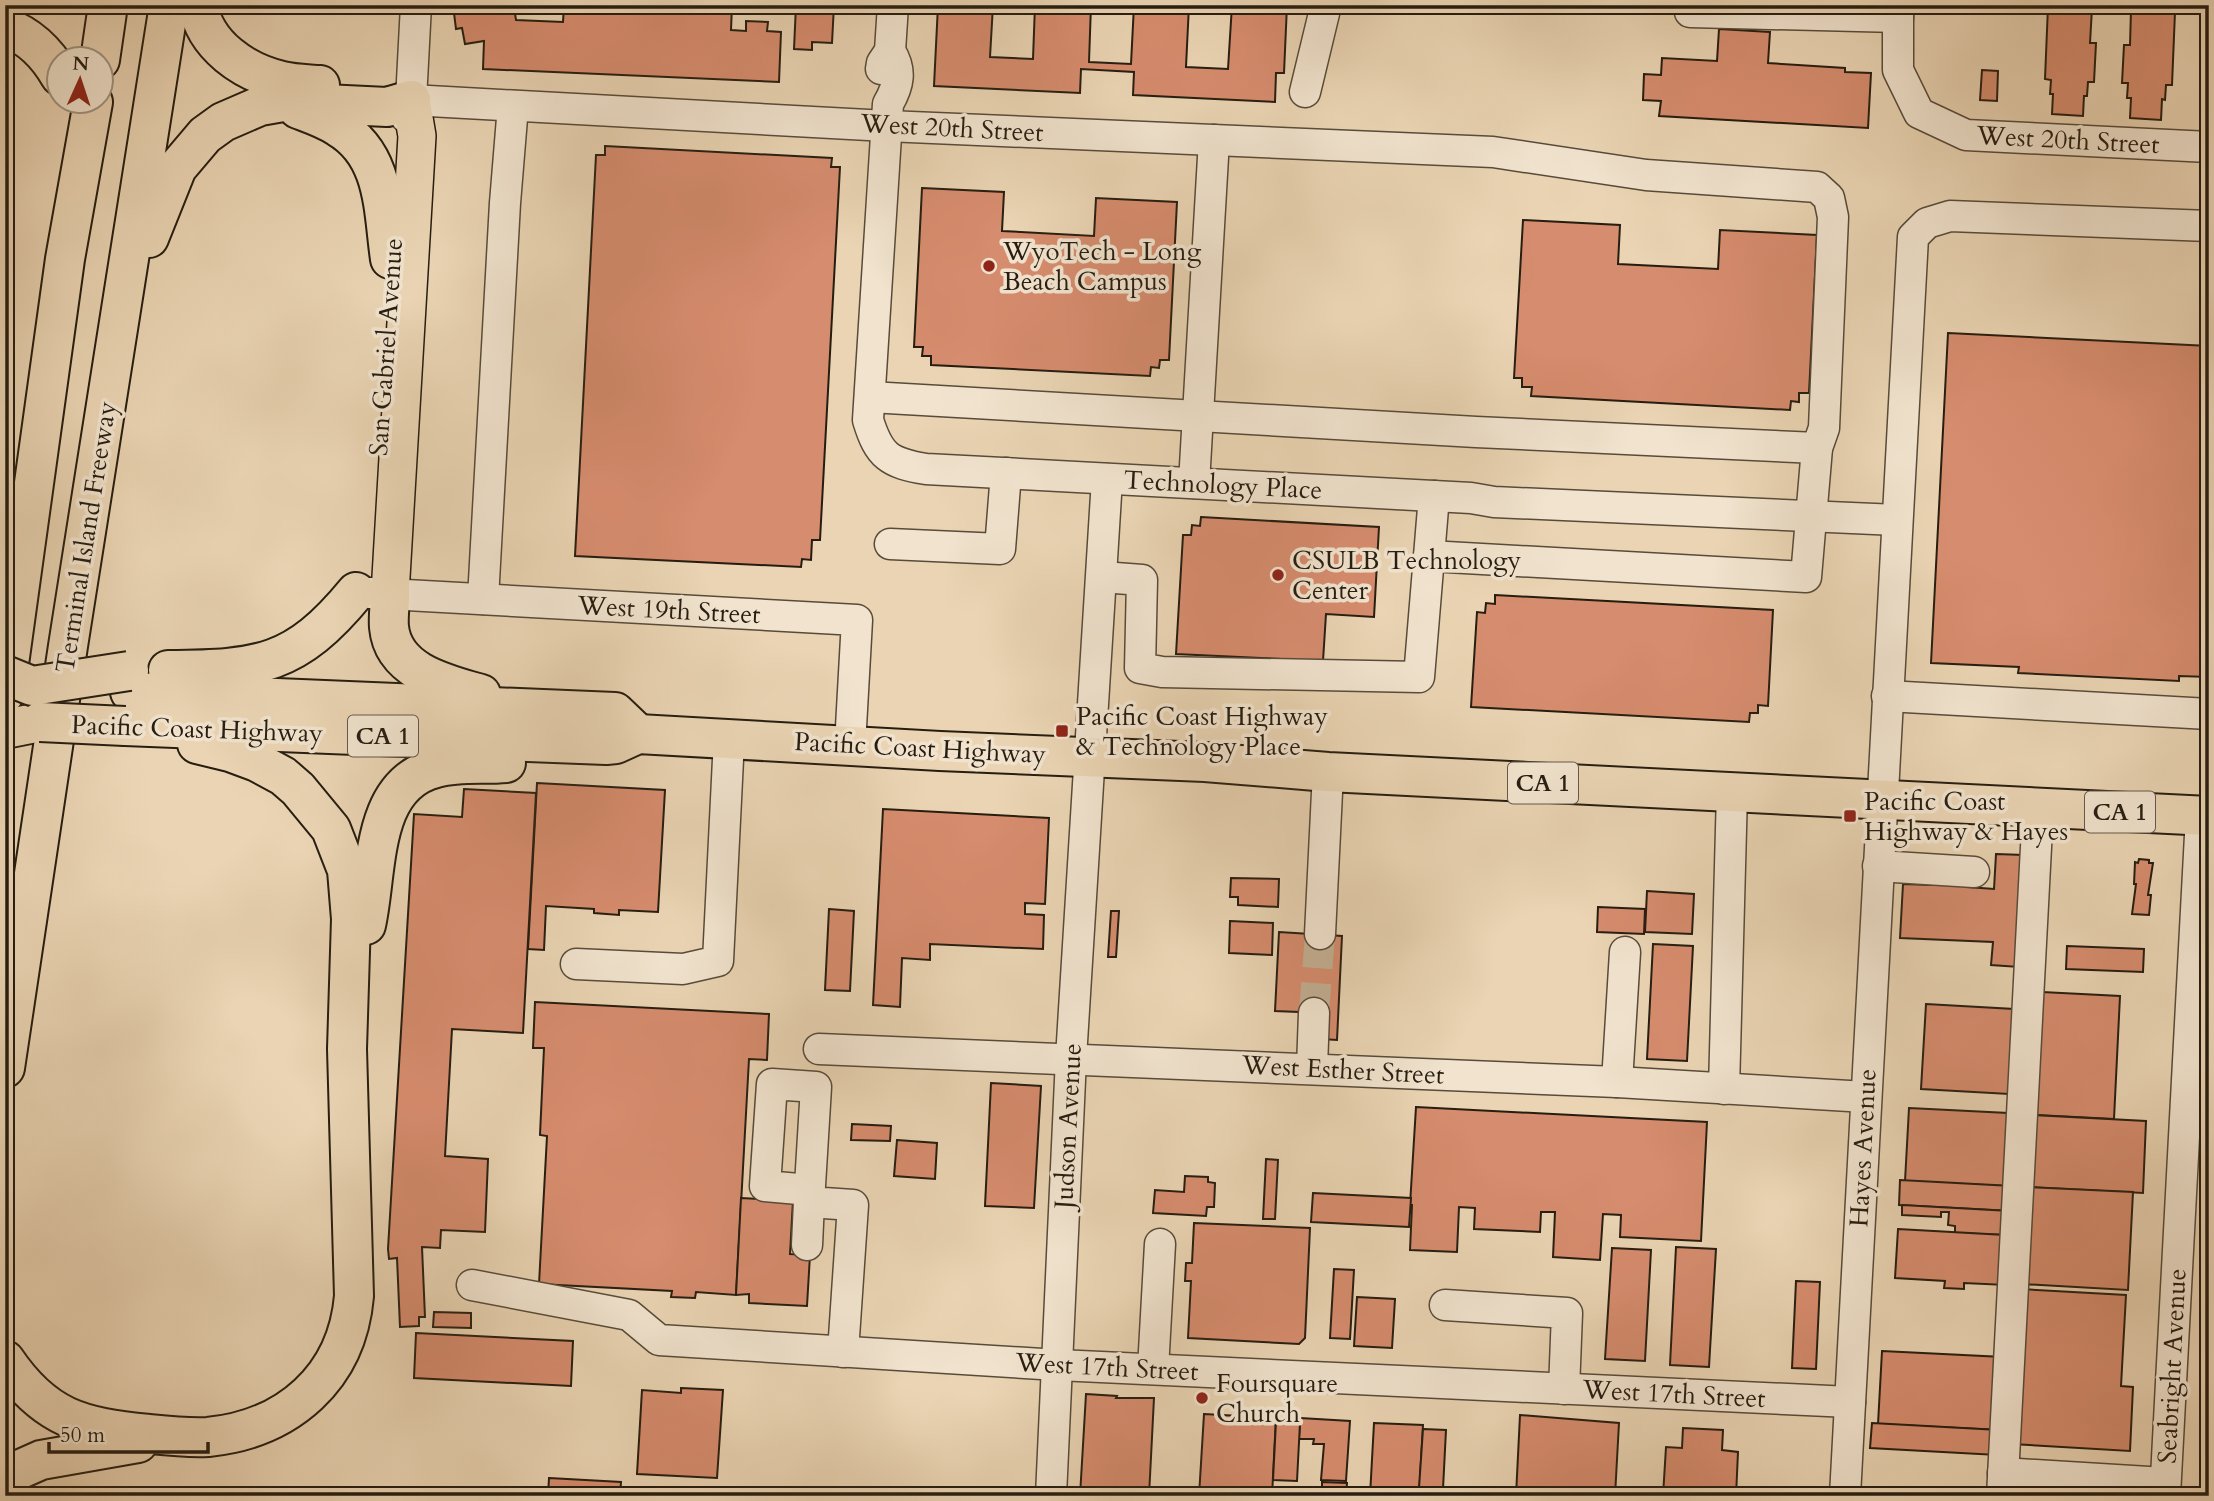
<svg xmlns="http://www.w3.org/2000/svg" width="2214" height="1501" font-family="Cardo,serif">
<style>
.building{fill:#d68c6e;stroke:#261d11;stroke-width:2}
.lines{fill:none;stroke-linecap:round;stroke-linejoin:round}
.minor-tunnel{stroke:#c3af93;stroke-width:30;stroke-dasharray:30 15;stroke-linecap:butt}
.minor-casing{stroke:#574b3a;stroke-width:33}
.major-casing{stroke:#261d11;stroke-width:40}
.highway-casing{stroke:#261d11;stroke-width:42}
.minor{stroke:#f1e3ce;stroke-width:30}
.major{stroke:#ead4b3;stroke-width:37}
.highway{stroke:#ead4b3;stroke-width:38}
.highway-bridge-casing{stroke:#261d11;stroke-width:42;stroke-linecap:butt}
.highway-bridge{stroke:#ead4b3;stroke-width:38}
.poi-dot{fill:#8f2418;stroke:#f1e3ce;stroke-width:2.5}
.labels{text-anchor:middle;dominant-baseline:central;stroke-width:7;stroke-linejoin:round;paint-order:stroke}
.shield{fill:#f1e3ce;stroke:#63584a;stroke-width:2}
.shield-label{font-size:24px;font-weight:bold;fill:#261d11}
.street-label{font-size:26px;fill:#261d11;stroke:#f1e3ce}
.poi-label{font-size:26px;fill:#261d11;stroke:#f1e3ce;text-anchor:start}
</style>
<rect width="100%" height="100%" fill="#ead4b3"/>
<filter id="stains"><feTurbulence type="fractalNoise" baseFrequency=".00286" numOctaves="4"/><feColorMatrix values="0 0 0 0 .2 0 0 0 0 .09 0 0 0 0 .02 0 0 0 .5 -.17"/></filter>
<radialGradient id="worn" r=".72"><stop offset=".6" stop-color="#630" stop-opacity="0"/><stop offset="1" stop-color="#630" stop-opacity=".3"/></radialGradient>
<g class="building">
<path d="M453,5H521L514,7L516,20L563,22L564,5H628L627,10L668,12V5H732L731,30L746,31V21L768,22L767,31L781,32L779,82L483,69L484,41L465,44L462,28L456,29Z"/>
<path d="M796,5H834L832,43L812,42V50L794,49Z"/>
<path d="M938,5H993L990,57L1033,59L1035,5H1091L1089,62L1131,64L1134,5H1189L1186,67L1228,69L1232,5H1287L1284,73H1276L1275,102L1133,95L1134,72L1081,69L1080,93L934,86Z"/>
<path d="M2033,5H2190V13L2175,12L2172,85H2166L2165,100L2162,99L2161,120L2130,118L2131,98H2127L2128,83H2122L2124,45H2130L2131,10L2092,8L2090,43H2096L2094,82H2088L2087,96H2084L2083,116L2052,114L2053,94H2050L2051,80L2045,79L2048,6Z"/>
<path d="M1719,29L1770,32L1768,63L1845,68V72L1871,73L1868,128L1659,116L1661,101L1643,100L1644,74L1661,75L1662,58L1717,61Z"/>
<path d="M1982,70L1998,71L1997,101L1980,100Z"/>
<path d="M605,146L832,158L831,167H840L820,540H812L811,560L802,559L801,567L575,556L596,155H605Z"/>
<path d="M922,188L1004,192L1002,231L1094,236L1096,198L1177,202L1169,360H1160L1159,368L1151,367L1150,376L931,365V356H922L923,347H914Z"/>
<path d="M1523,220L1620,225L1618,264L1718,269L1720,230L1817,235L1809,393H1799V402L1791,401L1790,410L1531,396L1532,387H1522V378H1514Z"/>
<path d="M1948,333L2209,346V677L2179,676V681L2018,673L2019,667L1931,663Z"/>
<path d="M1201,517L1379,527L1374,617L1326,614L1323,661L1176,654L1183,535H1191L1192,525L1200,526Z"/>
<path d="M1495,595L1773,610L1768,706L1758,705V713H1750L1749,722L1471,707L1477,612L1485,613L1486,603L1495,604Z"/>
<path d="M537,783L665,790L658,912L619,910V915L594,913V909L546,906L544,950L528,949Z"/>
<path d="M464,789L536,793L523,1033L452,1029L445,1156L488,1159L485,1232L441,1230L440,1248L422,1247L425,1317H419V1326L400,1327L397,1258L389,1259L388,1249L414,814L462,817Z"/>
<path d="M883,809L1049,818L1045,904L1025,903V914L1044,915L1043,949L930,944V960L902,958L900,1007L873,1005Z"/>
<path d="M1996,854L2024,855L2019,967L1991,965L1993,942L1900,938L1903,884L1932,885V882L1968,884V887L1994,889Z"/>
<path d="M2139,859L2149,860V863H2153L2148,895H2151L2149,915L2132,914L2136,884H2134L2135,862L2138,863Z"/>
<path d="M1231,878L1279,879L1278,907L1238,905V897H1230Z"/>
<path d="M1647,891L1694,894L1692,934L1645,932Z"/>
<path d="M1598,907L1645,909L1644,934L1597,932Z"/>
<path d="M829,909L854,911L850,991L825,990Z"/>
<path d="M1111,911H1119L1116,957H1108Z"/>
<path d="M1230,921L1273,923L1272,955L1229,953Z"/>
<path d="M1279,932L1342,936L1337,1040L1322,1039L1323,1013L1275,1011Z"/>
<path d="M1653,944L1693,946L1687,1061L1647,1059Z"/>
<path d="M2067,946L2144,949L2143,972L2066,969Z"/>
<path d="M2042,992L2120,996L2114,1119L2036,1115Z"/>
<path d="M535,1002L769,1014L767,1060L749,1059L736,1295L696,1292L695,1298L671,1297L672,1291L539,1284L547,1136L540,1135L544,1048H533Z"/>
<path d="M1926,1004L2014,1009L2009,1094L1921,1089Z"/>
<path d="M991,1083L1041,1086L1034,1208L985,1206Z"/>
<path d="M1416,1107L1707,1122L1701,1241L1620,1237L1621,1215L1603,1214L1600,1260L1553,1257L1555,1212H1541L1540,1232L1474,1229L1475,1208L1459,1207L1457,1252L1410,1250L1412,1205H1410Z"/>
<path d="M1909,1108L2008,1113L2004,1186L1905,1181Z"/>
<path d="M2031,1115L2146,1121L2143,1193L2027,1187Z"/>
<path d="M852,1124L891,1126L890,1141L851,1140Z"/>
<path d="M897,1140L937,1143L935,1179L894,1176Z"/>
<path d="M1266,1159L1278,1160L1275,1219H1263Z"/>
<path d="M1185,1176L1208,1177V1182L1215,1183L1214,1207H1207L1206,1216L1153,1213L1155,1190L1184,1192Z"/>
<path d="M1900,1180L2012,1186L2010,1211L1899,1205Z"/>
<path d="M2027,1187L2133,1192L2128,1290L2022,1284Z"/>
<path d="M1313,1193L1411,1198L1409,1227L1311,1222Z"/>
<path d="M741,1198L793,1201L790,1254L810,1255L807,1306L749,1303V1294L736,1295Z"/>
<path d="M1902,1205L2010,1211L2005,1235L1955,1233V1226L1948,1225L1949,1212H1941V1217L1902,1215Z"/>
<path d="M1194,1223L1310,1228L1305,1338L1299,1344L1188,1338L1191,1281H1185L1186,1263H1192Z"/>
<path d="M1898,1229L2005,1235L2006,1285L1964,1283V1289L1944,1288L1945,1281L1895,1278Z"/>
<path d="M1676,1247L1716,1249L1709,1367L1670,1365Z"/>
<path d="M1612,1248L1651,1250L1645,1361L1605,1359Z"/>
<path d="M1334,1269L1354,1270L1350,1339L1330,1338Z"/>
<path d="M1796,1281L1820,1282L1816,1369L1792,1368Z"/>
<path d="M2020,1289L2126,1295L2121,1386L2133,1387L2130,1451L2012,1444Z"/>
<path d="M1357,1297L1395,1299L1392,1348L1354,1346Z"/>
<path d="M434,1312L471,1313V1328L433,1327Z"/>
<path d="M416,1333L573,1341L571,1386L414,1378Z"/>
<path d="M1882,1351L2003,1357L1999,1430L1878,1424Z"/>
<path d="M2203,1368H2209V1422L2200,1421Z"/>
<path d="M681,1388L723,1390L717,1478L637,1474L642,1390L681,1393Z"/>
<path d="M1086,1394L1117,1396L1116,1398H1154L1149,1496H1080Z"/>
<path d="M1204,1414L1276,1418L1272,1496H1199Z"/>
<path d="M1520,1415L1619,1423L1615,1496H1516Z"/>
<path d="M1300,1418L1350,1421L1346,1481L1321,1480L1324,1444H1313L1314,1439H1299Z"/>
<path d="M1276,1421L1300,1423L1297,1481L1273,1480Z"/>
<path d="M1374,1423L1423,1425L1419,1496H1370Z"/>
<path d="M1872,1423L1999,1430L1997,1455L1870,1448Z"/>
<path d="M1683,1428L1723,1430L1722,1450L1738,1452L1736,1496H1663L1666,1447L1682,1448Z"/>
<path d="M1423,1429L1446,1430L1443,1489L1419,1488Z"/>
<path d="M549,1478L621,1482L620,1496H548Z"/>
<path d="M1322,1482L1347,1483L1346,1496H1322Z"/>
</g>
<g class="lines">
<path class="minor-tunnel" d="M1314,1013L1320,934"/>
<defs>
<g id="minor">
<path d="M1898,5V70L1919,113L1966,135L2209,147"/>
<path d="M1690,12L1898,17"/>
<path d="M890,51C902,70 899,85 888,104L868,420C879,456 889,463 926,469L1471,498L1494,502L1897,520"/>
<path d="M881,69L882,63L890,51L893,5"/>
<path d="M1305,92L1326,5"/>
<path d="M411,100L887,126L1493,152L1646,175L1817,187L1829,198L1833,217L1824,428L1817,448L1806,577L1429,556"/>
<path d="M406,117L411,100L416,5"/>
<path d="M870,397L1476,432L1817,448"/>
<path d="M1194,483L1214,140"/>
<path d="M890,544L1000,549L1006,473"/>
<path d="M1102,577L1142,580L1140,668L1162,672L1419,677L1434,496"/>
<path d="M370,593L857,620L850,745"/>
<path d="M483,599L505,203L513,106"/>
<path d="M1887,696L2209,714"/>
<path d="M1878,866L1974,872"/>
<path d="M1320,934L1328,772"/>
<path d="M576,964L683,969L718,961L729,739"/>
<path d="M819,1049L1617,1082L1866,1097"/>
<path d="M1312,1068L1314,1013"/>
<path d="M1617,1082L1625,952"/>
<path d="M1724,1089L1732,792"/>
<path d="M810,1190L765,1186L772,1084L816,1087L809,1202L853,1205L843,1352"/>
<path d="M807,1245L809,1202"/>
<path d="M472,1285L629,1315L659,1340L1058,1365L1850,1402"/>
<path d="M1445,1305L1567,1313L1564,1389"/>
<path d="M1153,1369L1160,1244"/>
<path d="M2003,1473L2165,1483"/>
<path d="M1051,1496L1071,1058L1107,479"/>
<path d="M1845,1496L1913,237L1927,223L1950,216L2209,226"/>
<path d="M2002,1496L2038,809"/>
<path d="M2165,1496L2201,816"/>
</g>
<path id="major" d="M390,594L417,136L411,100"/>
<g id="highway">
<path d="M198,5C205,46 244,72 282,81C294,84 308,84 320,85"/>
<path d="M5,27C30,36 47,53 60,76"/>
<path d="M100,60L108,5"/>
<path d="M298,109C311,114 326,119 338,127C386,155 383,211 390,259"/>
<path d="M149,238L177,168L205,135L223,122L260,106L283,102L387,107L411,100"/>
<path d="M390,594C390,605 388,617 389,627C393,672 446,684 481,694"/>
<path d="M168,670C260,669 295,666 356,592"/>
<path d="M130,692L615,712L638,734"/>
<path d="M5,693L65,259L93,102"/>
<path d="M125,726L606,745L616,744L638,734L940,751L1205,762L1328,772L2209,816"/>
<path d="M5,729L40,722"/>
<path d="M366,925C378,873 369,784 436,768C458,762 483,765 506,763"/>
<path d="M5,1068L68,646L169,5"/>
<path d="M5,1360C45,1419 81,1427 149,1434C169,1436 188,1438 208,1437C288,1429 347,1378 354,1296L347,1049L351,919L347,870L331,829L298,789L283,776L257,762L230,752L197,744"/>
<path d="M5,1476L41,1460L138,1443"/>
</g>
</defs>
<use href="#minor" class="minor-casing"/>
<use href="#major" class="major-casing"/>
<use href="#highway" class="highway-casing"/>
<use href="#minor" class="minor"/>
<use href="#major" class="major"/>
<use href="#highway" class="highway"/>
<defs>
<g id="highway-bridge">
<path d="M5,675L32,686L129,671"/>
<path d="M40,722L125,726"/>
</g>
</defs>
<use href="#highway-bridge" class="highway-bridge-casing"/>
<use href="#highway-bridge" class="highway-bridge"/>
</g>
<g class="poi-dot">
<circle cx="989" cy="266" r="7"/>
<circle cx="1278" cy="575" r="7"/>
<rect x="1055" y="724" width="14" height="14" rx="3.5"/>
<rect x="1843" y="809" width="14" height="14" rx="3.5"/>
<circle cx="1202" cy="1398" r="7"/>
</g>
<g class="labels">
<g class="shield">
<rect x="348" y="715.5" width="70" height="41" rx="5"/>
<rect x="1508" y="762.5" width="70" height="41" rx="5"/>
<rect x="2085" y="791.5" width="70" height="41" rx="5"/>
</g>
<g class="shield-label">
<text x="383" y="736">CA 1</text>
<text x="1543" y="783">CA 1</text>
<text x="2120" y="812">CA 1</text>
</g>
<g class="street-label">
<text transform="translate(952 128) rotate(3)">West 20th Street</text>
<text transform="translate(2068 140) rotate(3)">West 20th Street</text>
<text transform="translate(386 347) rotate(-86)">San Gabriel Avenue</text>
<text transform="translate(1223 485) rotate(3)">Technology Place</text>
<text transform="translate(86 537) rotate(-81)">Terminal Island Freeway</text>
<text transform="translate(669 610) rotate(3)">West 19th Street</text>
<text transform="translate(197 729) rotate(2)">Pacific Coast Highway</text>
<text transform="translate(920 748) rotate(3)">Pacific Coast Highway</text>
<text transform="translate(1343 1070) rotate(3)">West Esther Street</text>
<text transform="translate(1068 1126) rotate(-87)">Judson Avenue</text>
<text transform="translate(1863 1148) rotate(-87)">Hayes Avenue</text>
<text transform="translate(2172 1366) rotate(-87)">Seabright Avenue</text>
<text transform="translate(1107 1367) rotate(3)">West 17th Street</text>
<text transform="translate(1674 1394) rotate(3)">West 17th Street</text>
</g>
<g class="poi-label">
<text x="1003" y="251">WyoTech - Long<tspan x="1003" dy="30">Beach Campus</tspan></text>
<text x="1292" y="560">CSULB Technology<tspan x="1292" dy="30">Center</tspan></text>
<text x="1076" y="716">Pacific Coast Highway<tspan x="1076" dy="30">&amp; Technology Place</tspan></text>
<text x="1864" y="801">Pacific Coast<tspan x="1864" dy="30">Highway &amp; Hayes</tspan></text>
<text x="1216" y="1383">Foursquare<tspan x="1216" dy="30">Church</tspan></text>
</g>
</g>
<rect width="2214" height="1501" fill="none" stroke="#ead4b3" stroke-width="28"/>
<rect x="7" y="7" width="2200" height="1487" fill="none" stroke="#261d11" stroke-width="3.5"/>
<rect x="14" y="14" width="2186" height="1473" fill="none" stroke="#261d11" stroke-width="2"/>
<g transform="translate(80 80) rotate(3)"><circle r="33" fill="#f1e3ce" stroke="#a09482" stroke-width="2"/>
<path d="M0-5L12 26L0 18L-12 26Z" fill="#8f2418"/>
<text y="-10" font-size="19" font-weight="bold" text-anchor="middle" fill="#261d11">N</text>
</g>
<path d="M49 1442v10h159v-10" fill="none" stroke="#261d11" stroke-width="3.5"/>
<text x="60" y="1442" font-size="21" fill="#261d11" stroke="#f1e3ce" stroke-width="5" paint-order="stroke">50 m</text>
<rect width="100%" height="100%" filter="url(#stains)"/>
<rect width="100%" height="100%" fill="url(#worn)"/>
</svg>
